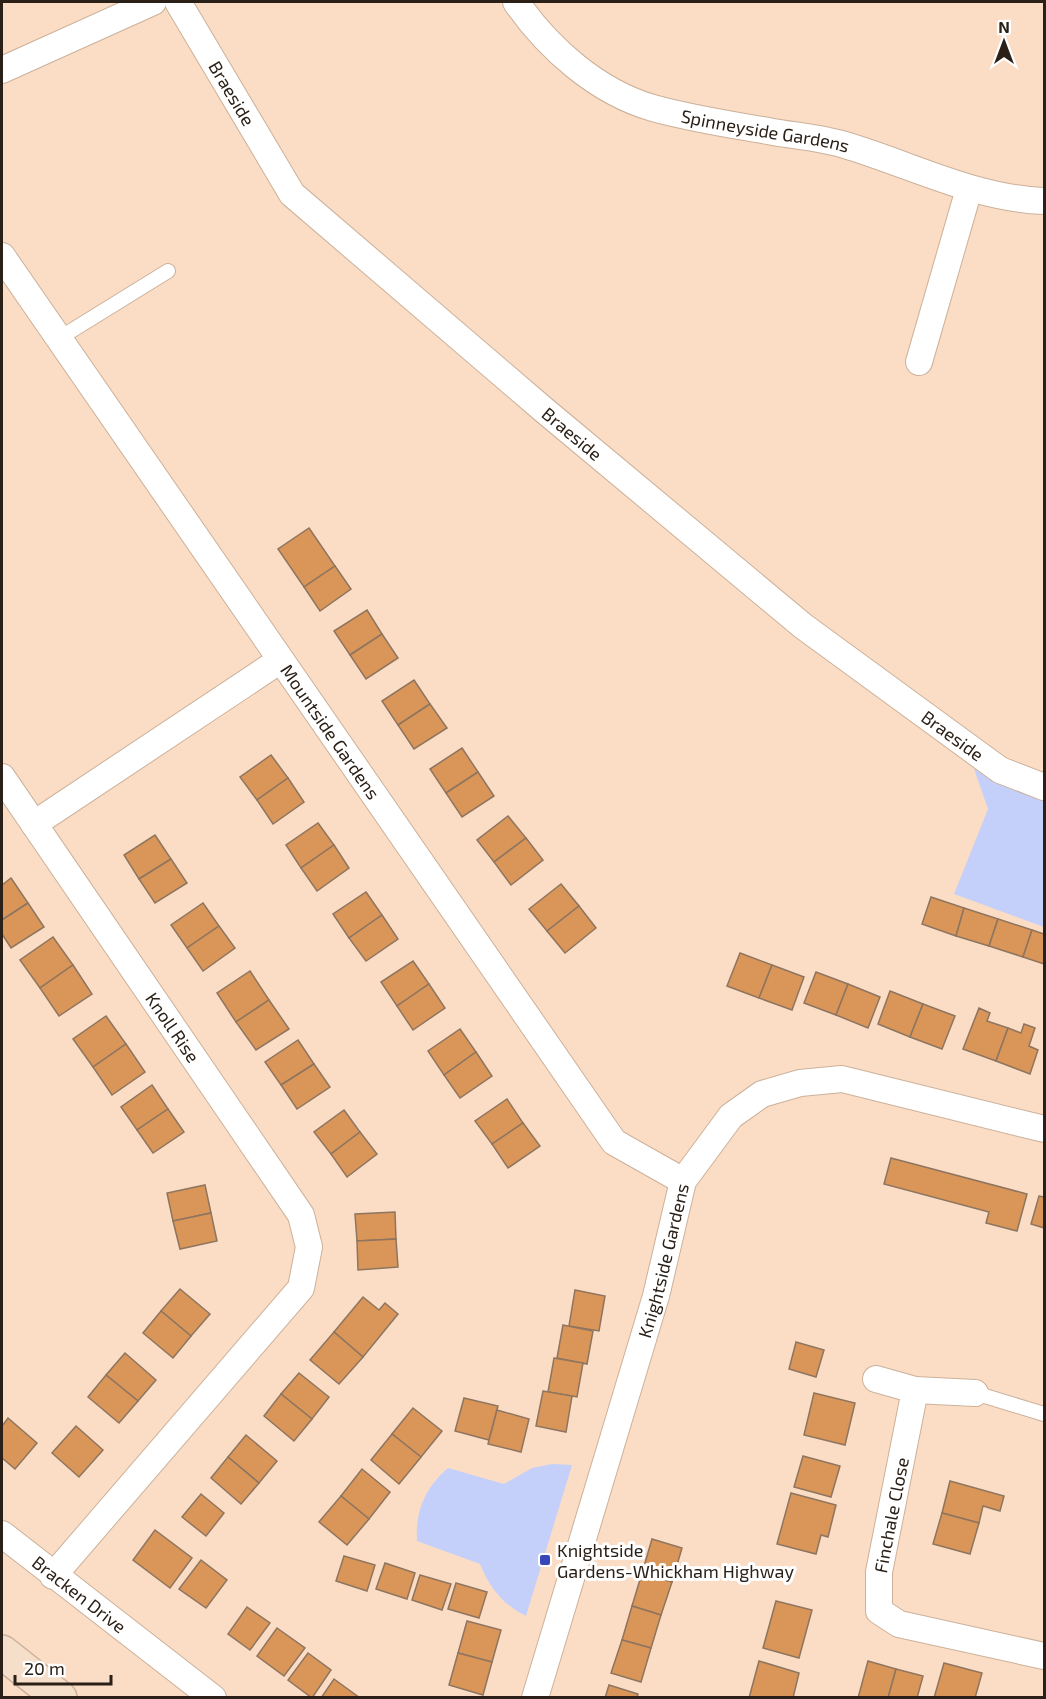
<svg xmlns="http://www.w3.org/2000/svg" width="1046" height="1699" font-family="'Exo 2',sans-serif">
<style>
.green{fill:#c4d0f9}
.building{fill:#da9558;stroke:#8e755f;stroke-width:1.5}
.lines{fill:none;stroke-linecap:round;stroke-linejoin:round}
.lane-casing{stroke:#ccb19a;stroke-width:16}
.street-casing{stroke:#ccb19a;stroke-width:28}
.secondary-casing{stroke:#ccb19a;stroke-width:36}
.lane{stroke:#fff;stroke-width:14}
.street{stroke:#fff;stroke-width:26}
.secondary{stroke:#f5deca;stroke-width:33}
.poi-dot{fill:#3745b8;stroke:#fff;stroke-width:2}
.labels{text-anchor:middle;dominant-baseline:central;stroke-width:6;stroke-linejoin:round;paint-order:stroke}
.street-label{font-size:18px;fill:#2a2017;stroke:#fff}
.poi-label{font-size:18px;fill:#2a2017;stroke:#fff;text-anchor:start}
</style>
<rect width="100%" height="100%" fill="#fbddc6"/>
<g class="green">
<path d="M974,769L1044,799V927L954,894L988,809Z"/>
<path d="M552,1464L572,1465L526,1616C502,1604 490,1588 480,1564L417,1541C415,1511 425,1488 448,1468L504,1484L532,1468Z"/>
</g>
<g class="building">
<path d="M309,528L335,566L304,587L278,549Z"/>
<path d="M335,566L351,589L320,611L304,587Z"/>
<path d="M367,610L382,634L350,655L334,631Z"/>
<path d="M382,634L398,658L366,679L350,655Z"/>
<path d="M414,680L430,704L398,725L382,701Z"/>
<path d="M430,704L447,728L414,749L398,725Z"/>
<path d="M462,748L478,772L446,793L430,769Z"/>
<path d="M271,755L288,778L257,800L240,777Z"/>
<path d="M478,772L494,796L462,817L446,793Z"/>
<path d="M288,778L304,802L273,824L257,800Z"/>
<path d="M508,816L526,838L494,862L477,840Z"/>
<path d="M318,823L334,845L301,868L286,845Z"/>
<path d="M155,835L171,859L139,879L124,855Z"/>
<path d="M526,838L543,860L511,885L494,862Z"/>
<path d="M334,845L349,868L317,891L301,868Z"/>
<path d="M171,859L187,883L155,903L139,879Z"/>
<path d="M11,878L28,903L2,920V885Z"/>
<path d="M561,884L579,906L547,931L529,909Z"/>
<path d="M366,892L382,915L349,938L333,914Z"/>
<path d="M931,897L964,908L956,936L922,924Z"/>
<path d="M28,903L44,927L11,948L2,934V920Z"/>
<path d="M203,903L219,926L187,948L171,925Z"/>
<path d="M579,906L596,928L565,953L547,931Z"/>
<path d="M964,908L998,919L989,946L956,936Z"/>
<path d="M382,915L398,939L366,961L349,938Z"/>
<path d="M998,919L1032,930L1023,957L989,946Z"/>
<path d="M219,926L235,948L203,971L187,948Z"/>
<path d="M1032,930L1044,934V964L1023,957Z"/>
<path d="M53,937L73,965L40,988L20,960Z"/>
<path d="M740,953L772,965L759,998L727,986Z"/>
<path d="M413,961L429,984L397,1006L381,982Z"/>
<path d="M73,965L92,994L59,1016L40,988Z"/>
<path d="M772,965L804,977L792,1010L759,998Z"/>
<path d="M250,971L269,1000L236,1022L217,993Z"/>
<path d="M816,972L848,984L836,1015L804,1003Z"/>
<path d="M429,984L445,1008L413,1030L397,1006Z"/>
<path d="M848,984L880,997L868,1028L836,1015Z"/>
<path d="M890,991L923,1004L910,1037L878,1024Z"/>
<path d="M269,1000L289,1029L256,1050L236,1022Z"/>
<path d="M923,1004L955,1016L942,1049L910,1037Z"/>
<path d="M979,1008L990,1013L987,1021L1008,1028L996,1061L963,1049Z"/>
<path d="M106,1016L126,1044L93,1067L73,1039Z"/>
<path d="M1024,1024L1035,1028L1029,1046L1038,1050L1030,1074L996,1061L1008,1028L1021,1033Z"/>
<path d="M460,1029L476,1052L444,1075L428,1051Z"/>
<path d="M298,1040L314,1064L281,1085L265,1062Z"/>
<path d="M126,1044L145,1072L112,1095L93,1067Z"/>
<path d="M476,1052L492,1076L460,1098L444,1075Z"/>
<path d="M314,1064L330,1087L297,1109L281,1085Z"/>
<path d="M152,1085L168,1109L137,1130L121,1107Z"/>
<path d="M507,1099L523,1123L492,1144L475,1121Z"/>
<path d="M168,1109L184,1132L153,1153L137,1130Z"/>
<path d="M344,1110L360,1132L331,1154L314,1132Z"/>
<path d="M523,1123L540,1146L508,1168L492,1144Z"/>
<path d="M360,1132L377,1154L347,1177L331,1154Z"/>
<path d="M891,1158L1027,1194L1017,1231L986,1223L989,1212L884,1184Z"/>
<path d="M205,1185L211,1213L173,1221L167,1193Z"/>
<path d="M1039,1196L1044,1197V1228L1031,1224Z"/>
<path d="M395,1212L396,1239L357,1241L355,1214Z"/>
<path d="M211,1213L217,1241L180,1249L173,1221Z"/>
<path d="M396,1239L398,1267L358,1270L357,1241Z"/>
<path d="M180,1289L210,1314L191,1336L161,1311Z"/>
<path d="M575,1290L605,1296L599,1331L569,1326Z"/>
<path d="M363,1297L379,1310L385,1303L398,1314L363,1357L334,1332Z"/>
<path d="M161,1311L191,1336L173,1358L143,1333Z"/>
<path d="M563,1325L593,1331L587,1364L557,1358Z"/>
<path d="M334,1332L363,1357L339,1384L310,1360Z"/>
<path d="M796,1342L824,1350L816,1377L789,1369Z"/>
<path d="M125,1353L156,1380L138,1401L106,1375Z"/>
<path d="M554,1358L583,1363L577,1397L548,1392Z"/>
<path d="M299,1373L329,1397L312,1419L281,1394Z"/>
<path d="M106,1375L138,1401L119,1423L88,1397Z"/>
<path d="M543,1391L572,1396L566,1432L536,1426Z"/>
<path d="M814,1393L855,1403L845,1445L804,1435Z"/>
<path d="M281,1394L312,1419L294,1441L264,1416Z"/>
<path d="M464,1398L498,1406L489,1440L455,1431Z"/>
<path d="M413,1408L442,1431L421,1457L392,1434Z"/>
<path d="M497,1410L529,1419L521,1452L488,1444Z"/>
<path d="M8,1418L37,1443L15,1469L2,1458V1426Z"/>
<path d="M76,1426L103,1450L79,1477L52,1453Z"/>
<path d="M392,1434L421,1457L399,1484L371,1460Z"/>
<path d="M246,1435L277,1461L259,1483L228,1457Z"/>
<path d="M803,1456L840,1466L831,1497L794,1487Z"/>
<path d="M228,1457L259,1483L241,1504L211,1478Z"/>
<path d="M362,1469L390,1492L369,1519L341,1496Z"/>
<path d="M950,1481L1004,1496L1000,1511L983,1506L979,1523L942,1513Z"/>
<path d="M791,1493L836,1505L828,1537L821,1535L816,1554L777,1544Z"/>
<path d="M201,1494L224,1513L206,1536L182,1517Z"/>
<path d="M341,1496L369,1519L347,1545L319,1522Z"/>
<path d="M942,1513L979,1523L970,1554L933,1544Z"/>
<path d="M155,1530L192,1558L170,1588L133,1560Z"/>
<path d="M652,1539L682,1548L672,1582L642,1573Z"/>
<path d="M344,1556L375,1565L367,1591L336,1581Z"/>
<path d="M201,1560L227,1580L206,1608L179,1589Z"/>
<path d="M385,1563L415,1573L407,1599L376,1589Z"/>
<path d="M642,1573L672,1582L661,1615L632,1606Z"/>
<path d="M420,1575L451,1584L442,1610L412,1600Z"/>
<path d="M456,1583L487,1592L479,1618L448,1609Z"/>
<path d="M776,1601L812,1610L799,1658L763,1648Z"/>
<path d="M632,1606L661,1615L651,1648L622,1640Z"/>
<path d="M247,1607L270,1623L250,1650L228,1634Z"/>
<path d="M467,1621L501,1630L492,1662L458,1653Z"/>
<path d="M277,1628L305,1648L284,1676L257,1656Z"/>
<path d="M622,1640L651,1648L641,1682L611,1673Z"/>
<path d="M308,1653L331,1670L312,1698L288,1680Z"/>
<path d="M458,1653L492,1662L483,1695L449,1685Z"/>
<path d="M759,1661L799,1673L793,1698H749Z"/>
<path d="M868,1661L896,1669L888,1698H858Z"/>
<path d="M944,1663L982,1673L975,1698H934Z"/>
<path d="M896,1669L923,1676L917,1698H888Z"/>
<path d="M334,1679L360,1698H321Z"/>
<path d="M609,1685L638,1694L637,1698H605Z"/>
</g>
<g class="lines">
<defs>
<g id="lane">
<path d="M58,339L168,271"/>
<path d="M975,1393L1044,1414"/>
</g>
<g id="street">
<path id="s1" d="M178,2L292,194L544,410L803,626L1000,770L1044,787"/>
<path id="s2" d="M516,2C548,48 597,92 653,108C692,119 734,125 773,132C797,136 822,138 845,145C912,165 973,198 1044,201"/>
<path d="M2,70L153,2"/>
<path id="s3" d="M2,256L614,1142L683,1181"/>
<path d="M919,362L969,189"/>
<path id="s4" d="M2,777L301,1215L309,1247L301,1288L53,1576"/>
<path d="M34,824L279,661"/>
<path d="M876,1379L915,1390L975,1393"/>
<path d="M915,1390L879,1572V1611L899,1624L1044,1656"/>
<path id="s5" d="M2,1534L213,1698"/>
<path id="s6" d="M535,1698L656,1296L683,1181L731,1116L762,1094L800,1083L842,1079L1044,1129"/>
</g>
<path id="secondary" d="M2,1652L60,1698"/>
</defs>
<use href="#lane" class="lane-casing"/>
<use href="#street" class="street-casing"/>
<use href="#secondary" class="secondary-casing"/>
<use href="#lane" class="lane"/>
<use href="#street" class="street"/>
<use href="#secondary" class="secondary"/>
</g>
<rect class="poi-dot" x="539" y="1554" width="12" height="12" rx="3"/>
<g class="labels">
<g class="street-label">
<text stroke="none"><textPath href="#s1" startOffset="106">Braeside</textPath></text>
<text stroke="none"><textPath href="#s2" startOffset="291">Spinneyside Gardens</textPath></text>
<text stroke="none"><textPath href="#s1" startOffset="592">Braeside</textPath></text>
<text stroke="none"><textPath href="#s3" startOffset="578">Mountside Gardens</textPath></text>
<text stroke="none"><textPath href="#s1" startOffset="1078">Braeside</textPath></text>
<text stroke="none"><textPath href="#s4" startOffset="303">Knoll Rise</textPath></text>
<text stroke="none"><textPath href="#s6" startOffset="456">Knightside Gardens</textPath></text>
<text transform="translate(891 1515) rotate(-79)">Finchale Close</text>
<text stroke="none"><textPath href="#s5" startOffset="98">Bracken Drive</textPath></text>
</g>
<g class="poi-label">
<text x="557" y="1550">Knightside<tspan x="557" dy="21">Gardens-Whickham Highway</tspan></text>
</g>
</g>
<rect width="1046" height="1699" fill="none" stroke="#2a2017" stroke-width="6"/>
<g transform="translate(1004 42)" stroke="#ffffff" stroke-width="4.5" paint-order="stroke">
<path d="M0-4.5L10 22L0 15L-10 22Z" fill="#2a2017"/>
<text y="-9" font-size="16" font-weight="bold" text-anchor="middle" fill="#2a2017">N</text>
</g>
<path d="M15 1675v9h96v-9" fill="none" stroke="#2a2017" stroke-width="3"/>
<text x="24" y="1675" font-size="18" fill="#2a2017" stroke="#ffffff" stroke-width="4.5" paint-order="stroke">20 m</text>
</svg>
